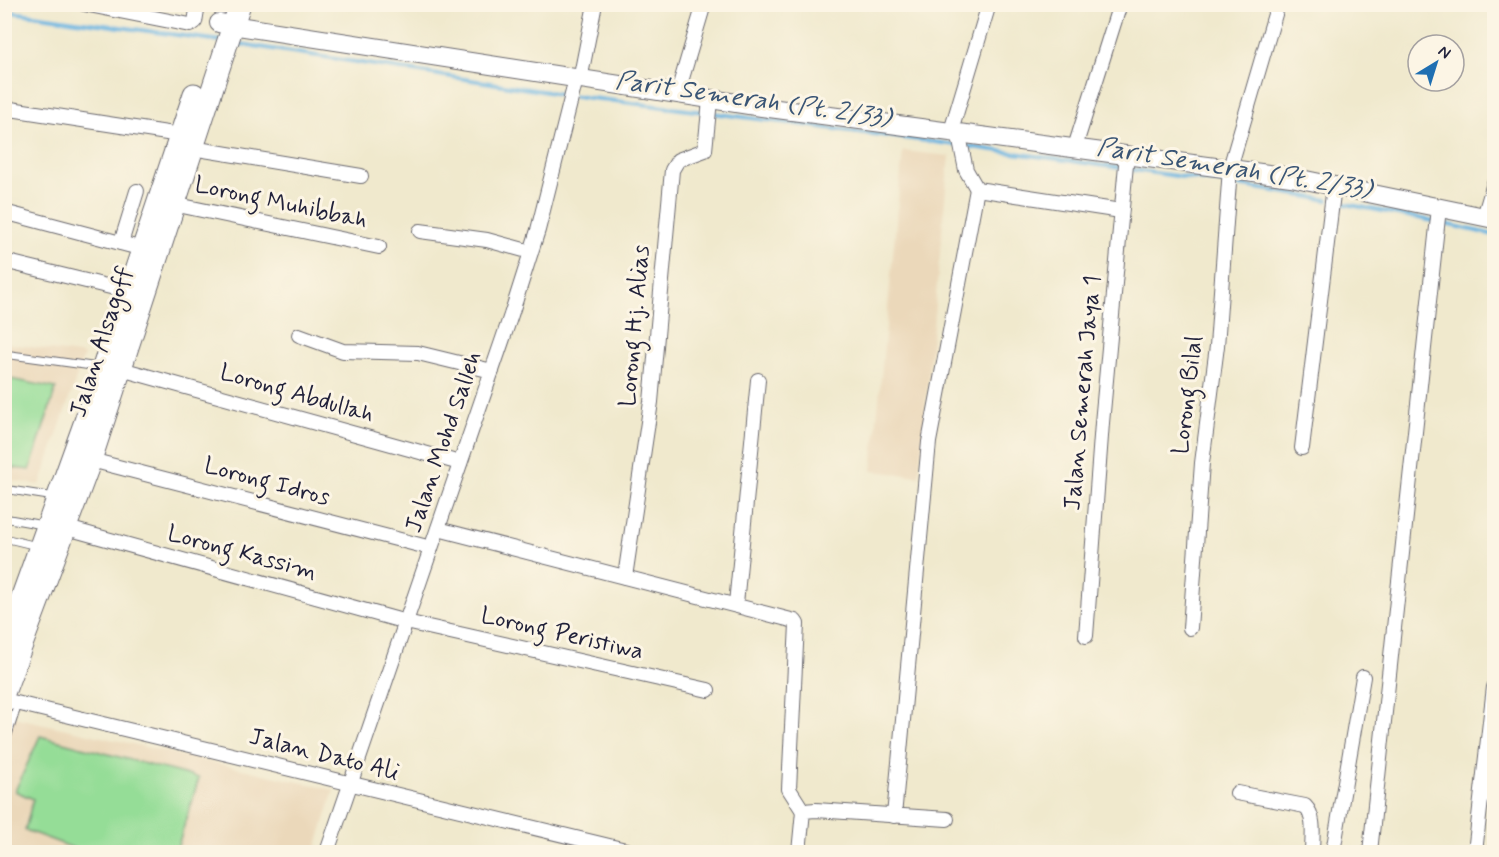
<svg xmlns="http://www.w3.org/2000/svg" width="1499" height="857" font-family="Mynerve,sans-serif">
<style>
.built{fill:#ebd8ba}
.green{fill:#95dd97;stroke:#5c8069;stroke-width:1.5}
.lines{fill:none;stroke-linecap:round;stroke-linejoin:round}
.stream{stroke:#68b4e1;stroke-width:4}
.service-casing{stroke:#6a686e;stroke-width:9}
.minor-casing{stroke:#6a686e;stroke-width:16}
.secondary-casing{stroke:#6a686e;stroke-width:20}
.trunk-casing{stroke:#6a686e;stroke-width:23}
.service{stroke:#fff;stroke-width:7}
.minor{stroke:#fff;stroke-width:14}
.secondary{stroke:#fff;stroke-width:18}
.trunk{stroke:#fff;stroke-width:21}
.labels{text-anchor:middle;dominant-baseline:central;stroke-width:6;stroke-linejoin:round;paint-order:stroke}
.street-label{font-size:24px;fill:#22223b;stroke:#fcf5e5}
.water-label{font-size:26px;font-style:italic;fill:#3a5575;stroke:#fcf5e5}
</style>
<rect width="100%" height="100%" fill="#fcf5e5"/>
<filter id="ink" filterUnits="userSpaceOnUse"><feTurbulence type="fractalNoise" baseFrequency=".0167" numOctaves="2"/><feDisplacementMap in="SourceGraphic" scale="12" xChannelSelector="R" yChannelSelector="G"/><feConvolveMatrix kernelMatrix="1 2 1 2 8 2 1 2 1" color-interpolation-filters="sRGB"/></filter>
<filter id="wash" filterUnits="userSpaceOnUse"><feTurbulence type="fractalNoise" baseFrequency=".008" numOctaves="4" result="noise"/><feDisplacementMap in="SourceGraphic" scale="24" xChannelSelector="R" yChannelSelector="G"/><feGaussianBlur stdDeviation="1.35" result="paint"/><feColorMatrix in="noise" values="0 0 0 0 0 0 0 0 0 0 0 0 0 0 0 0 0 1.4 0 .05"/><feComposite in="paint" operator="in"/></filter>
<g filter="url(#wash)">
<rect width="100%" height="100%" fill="#f0e9cd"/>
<g class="built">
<path d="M903,151L949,156L919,476L872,471Z"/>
<path d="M4,343L84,355L40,485L5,479Z"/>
<path d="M9,716L334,790L315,852H5L4,728Z"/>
</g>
<g class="green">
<path d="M5,378L56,388L30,470L5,467Z"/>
<path d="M40,736L199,778L176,852H84L25,830L33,799L15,791Z"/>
</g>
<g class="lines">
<g class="stream">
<path d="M4,11L221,41"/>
<path d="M234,43L567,95"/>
<path d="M575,96L704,112"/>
<path d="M712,113L957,145"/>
<path d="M965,146L1225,183"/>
<path d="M1232,184L1328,200"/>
<path d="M1335,202L1434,221"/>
<path d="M1441,223L1494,235"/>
</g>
</g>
</g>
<g filter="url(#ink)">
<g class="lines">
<defs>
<g id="service">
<path d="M4,354L99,367"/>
<path d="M4,489L55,497"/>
<path d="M4,518L43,525"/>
<path d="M4,538L37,546"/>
<path d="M4,747L18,704"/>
</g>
<g id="minor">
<path d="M84,4L190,25L195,22L198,4"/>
<path d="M580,80L595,4"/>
<path d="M677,95L704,4"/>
<path d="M4,108L180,135"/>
<path d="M951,131L989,4"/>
<path d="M958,131L966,170L977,189L1121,211"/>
<path d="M1075,147L1120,4"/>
<path d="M192,148L361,176"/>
<path d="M173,204L379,247"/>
<path d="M4,212L143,249"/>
<path d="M1484,217L1494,183"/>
<path d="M420,231L487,240L531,252"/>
<path d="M121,243L137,191"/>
<path d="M4,261L127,291"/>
<path d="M299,335L343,351L418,353L492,371"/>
<path d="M121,369L460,463"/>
<path d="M1302,448L1334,186"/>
<path d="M91,460L431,548"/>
<path d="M67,528L406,622L708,690"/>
<path d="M438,529L795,621L797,624L789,789L803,811"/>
<path d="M625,577L651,402L672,170L678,160L705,150L710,100"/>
<path d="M736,604L758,380"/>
<path d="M1190,628L1202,463L1217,346L1230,168L1278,4"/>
<path d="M1086,636L1102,423L1127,154"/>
<path d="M4,700L634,852"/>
<path d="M1237,793L1305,806C1316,817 1312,838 1312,852"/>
<path d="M894,816L929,442L977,189"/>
<path d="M327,852L511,315L538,230L576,79"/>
<path d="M799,852L803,811L816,810L947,819"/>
<path d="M1333,852L1363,677"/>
<path d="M1370,852L1439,208"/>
<path d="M1475,852L1494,687"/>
</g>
<path id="secondary" d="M219,23L762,107L1291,177L1494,219"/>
<g id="trunk">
<path d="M4,646L84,424L194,94"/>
<path d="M4,693L91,460L240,4"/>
</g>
</defs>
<use href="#service" class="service-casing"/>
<use href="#minor" class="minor-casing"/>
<use href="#secondary" class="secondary-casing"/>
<use href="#trunk" class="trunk-casing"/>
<use href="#service" class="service"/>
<use href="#minor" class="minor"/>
<use href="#secondary" class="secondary"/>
<use href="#trunk" class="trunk"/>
</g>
</g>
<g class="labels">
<g class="street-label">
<text transform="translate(281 203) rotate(12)">Lorong Muhibbah</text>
<text transform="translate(635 326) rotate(-85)">Lorong Hj. Alias</text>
<text transform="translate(102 342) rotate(-72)">Jalan Alsagoff</text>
<text transform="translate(1083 393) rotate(-85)">Jalan Semerah Jaya 1</text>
<text transform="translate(297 394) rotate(16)">Lorong Abdullah</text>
<text transform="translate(1188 395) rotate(-83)">Lorong Bilal</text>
<text transform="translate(444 442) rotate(-71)">Jalan Mohd Salleh</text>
<text transform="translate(267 482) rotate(15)">Lorong Idros</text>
<text transform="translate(242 553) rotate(15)">Lorong Kassim</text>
<text transform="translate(562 634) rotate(13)">Lorong Peristiwa</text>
<text transform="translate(324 755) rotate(14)">Jalan Dato Ali</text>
</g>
<g class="water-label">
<text transform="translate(753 100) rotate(8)">Parit Semerah (Pt. 2/33)</text>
<text transform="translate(1234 169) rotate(9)">Parit Semerah (Pt. 2/33)</text>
</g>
</g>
<rect width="1499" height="857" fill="none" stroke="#fcf5e5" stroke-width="24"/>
<g transform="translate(1436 63) rotate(38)"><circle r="28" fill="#fcf5e5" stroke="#a5a1a1" stroke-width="1.5"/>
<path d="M0-4.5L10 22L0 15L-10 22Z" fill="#1f6fb2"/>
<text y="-9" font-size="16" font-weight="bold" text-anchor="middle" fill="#22223b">N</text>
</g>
</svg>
